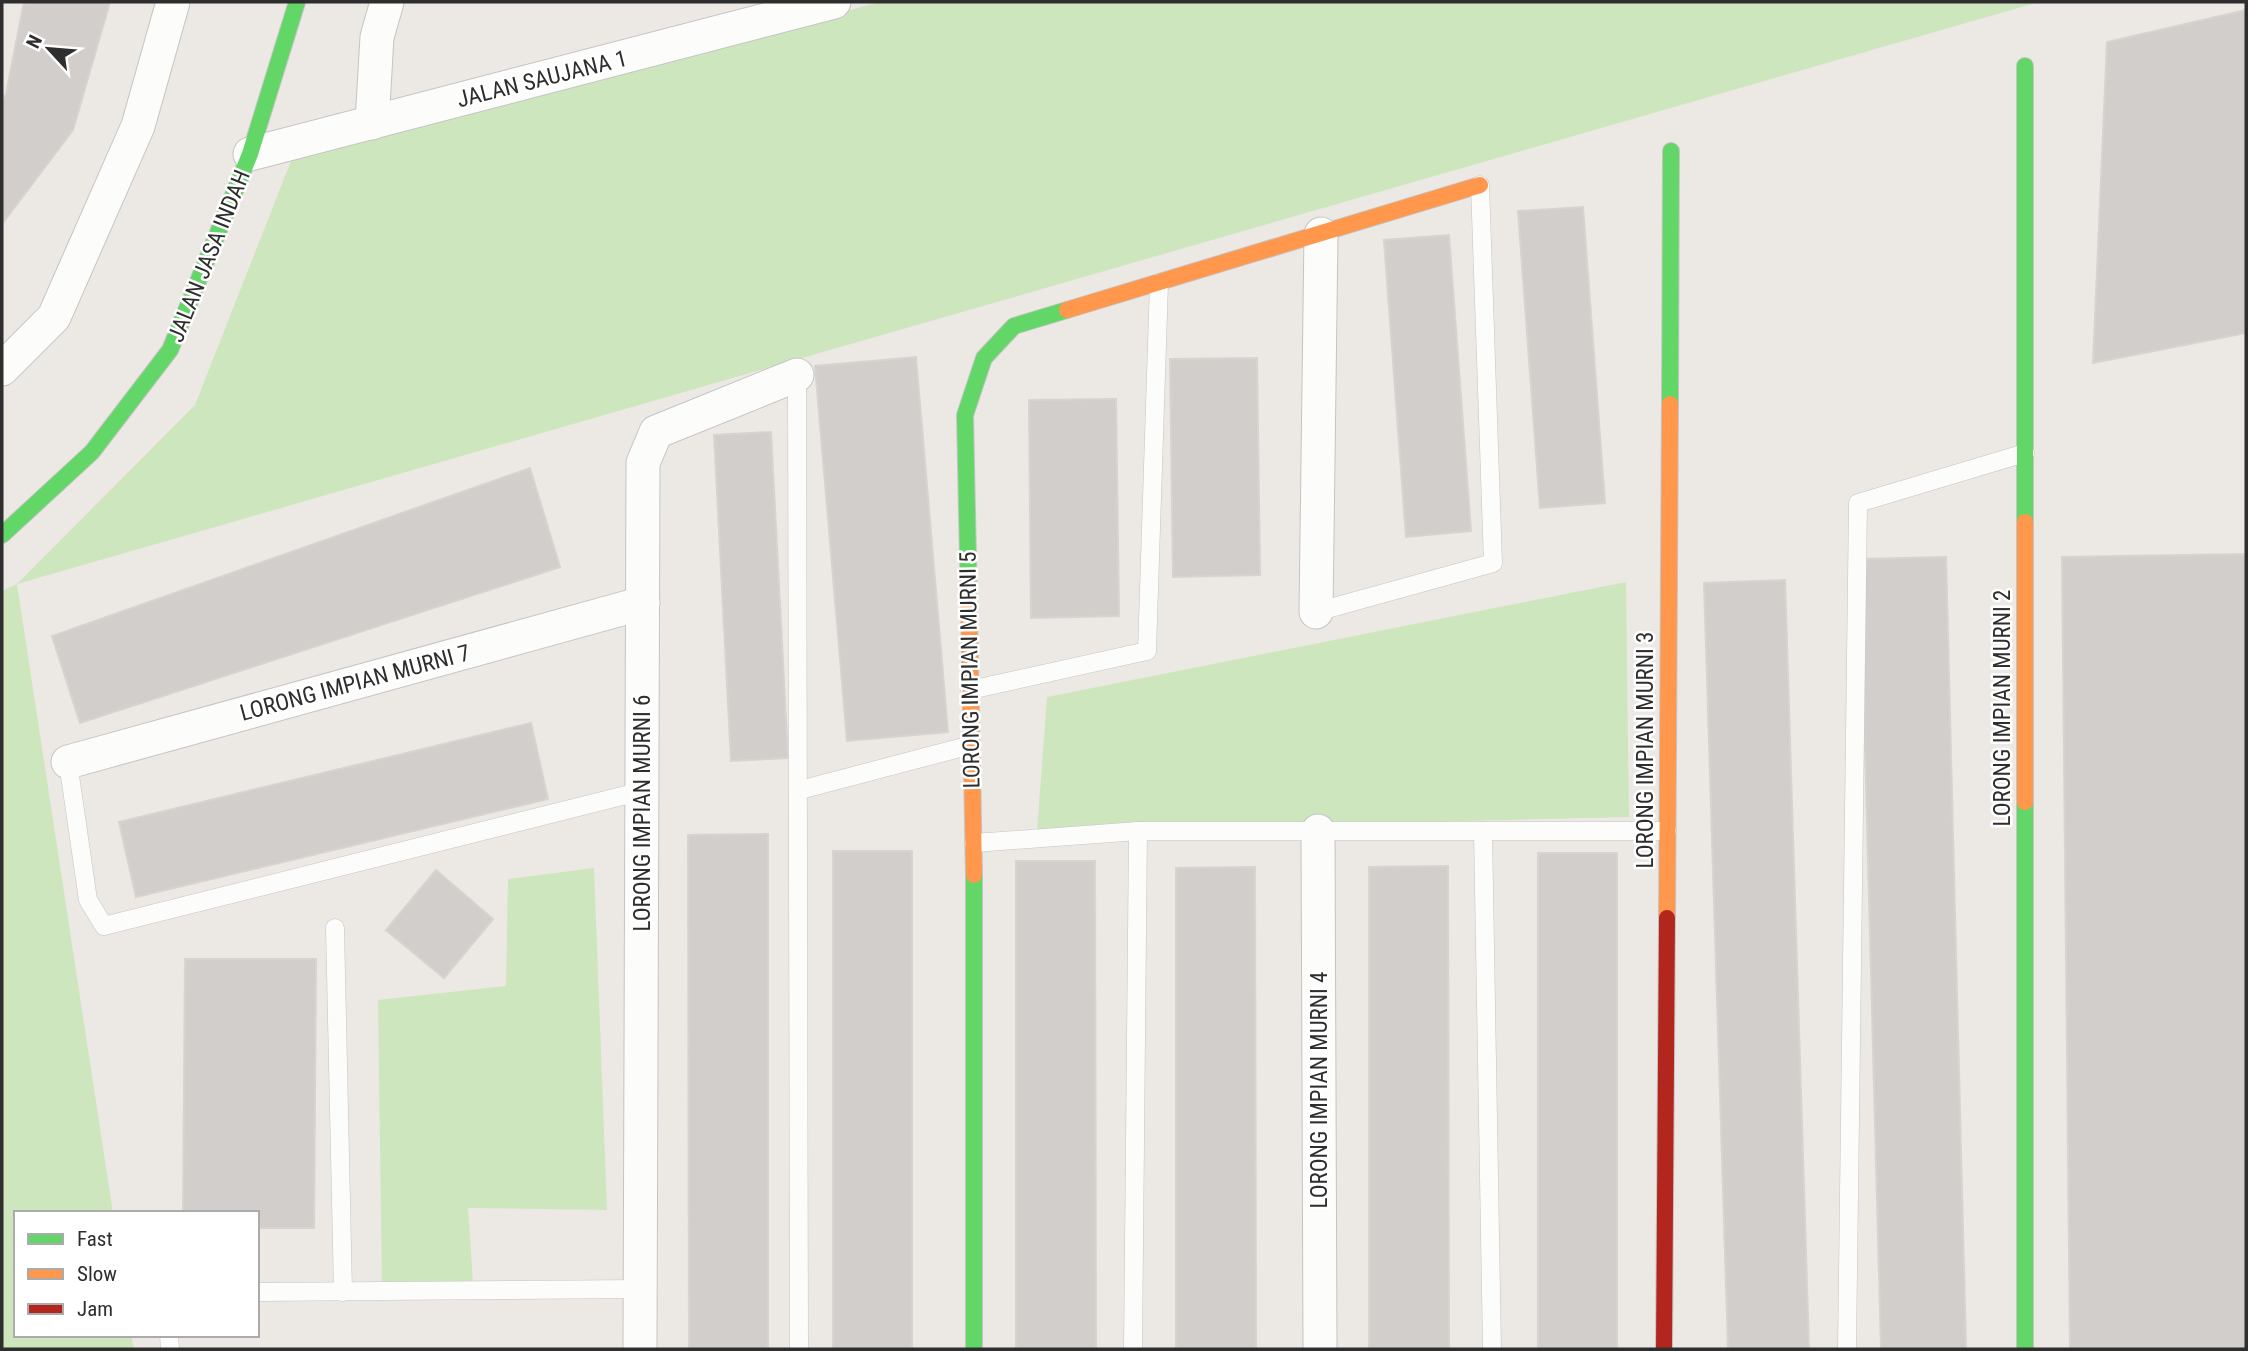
<svg xmlns="http://www.w3.org/2000/svg" width="2248" height="1351" font-family="'Roboto Condensed',sans-serif">
<style>
.green{fill:#cee6be}
.building{fill:#d1cecb;stroke:#d7d4d0;stroke-width:2}
.lines{fill:none;stroke-linecap:round;stroke-linejoin:round}
.lane-casing{stroke:#c5c4c5;stroke-width:19}
.street-casing{stroke:#c5c4c5;stroke-width:35}
.fast-casing{stroke:#c5c4c5;stroke-width:18}
.slow-casing{stroke:#c5c4c5;stroke-width:18}
.jam-casing{stroke:#c5c4c5;stroke-width:18}
.lane{stroke:#fcfcfb;stroke-width:18}
.street{stroke:#fcfcfb;stroke-width:33}
.fast{stroke:#63d668;stroke-width:16}
.slow{stroke:#ff974d;stroke-width:16}
.jam{stroke:#b3261e;stroke-width:16}
.labels{text-anchor:middle;dominant-baseline:central;stroke-width:5;stroke-linejoin:round;paint-order:stroke}
.street-label{font-size:23px;fill:#2e2e2e;stroke:#fff}
</style>
<rect width="100%" height="100%" fill="#ece8e4"/>
<g class="green">
<path d="M880,2H2039L17,584L113,1213H16V1335H131L134,1349H2V591L17,584L195,405L291,161Z"/>
<path d="M1626,582L1629,817L1037,831L1047,697Z"/>
<path d="M594,868L607,1210L468,1208L473,1282L382,1290L378,1000L506,986L508,879Z"/>
</g>
<g class="building">
<path d="M24,2H110L73,130L2,224V100L6,94Z"/>
<path d="M2246,10V333L2093,363L2107,42Z"/>
<path d="M1583,207L1605,503L1540,508L1518,211Z"/>
<path d="M1449,235L1471,531L1406,537L1384,240Z"/>
<path d="M916,357L948,732L847,741L815,366Z"/>
<path d="M1257,358L1260,575L1173,577L1170,359Z"/>
<path d="M1116,399L1119,616L1031,618L1029,400Z"/>
<path d="M771,432L788,758L731,761L714,435Z"/>
<path d="M530,468L560,567L80,723L52,636Z"/>
<path d="M2246,554V1349H2070L2062,557Z"/>
<path d="M1946,557L1966,1349H1881L1860,559Z"/>
<path d="M1785,580L1809,1349H1728L1704,583Z"/>
<path d="M531,723L548,799L136,897L119,822Z"/>
<path d="M768,834V1349H689L688,835Z"/>
<rect x="833" y="851" width="79" height="498"/>
<rect x="1538" y="853" width="79" height="496"/>
<path d="M1016,861H1095L1096,1349H1016Z"/>
<path d="M1448,866L1449,1349H1369V867Z"/>
<path d="M1255,867L1256,1349H1176V868Z"/>
<path d="M436,870L493,919L444,978L386,930Z"/>
<path d="M185,959H316L314,1228H257V1213H183Z"/>
</g>
<g class="lines">
<defs>
<g id="lane">
<path d="M797,375L799,1349"/>
<path d="M1316,612L1493,563L1480,185"/>
<path d="M970,690L1147,651L1159,283"/>
<path d="M68,762L88,900L104,926L642,791"/>
<path d="M800,790L971,745"/>
<path d="M1483,831L1492,1349"/>
<path d="M974,843L1138,831H1667"/>
<path d="M335,928L343,1292"/>
<path d="M257,1292L640,1289"/>
<path d="M169,1335L170,1349"/>
<path d="M1133,1349L1138,831"/>
<path d="M1847,1349L1858,503L2025,453"/>
</g>
<g id="street">
<path d="M372,123L377,37L387,2"/>
<path d="M250,154L834,2"/>
<path d="M2,369L54,317L138,126L173,2"/>
<path d="M1316,612L1321,234"/>
<path d="M68,762L643,603"/>
<path d="M1318,831L1320,1349"/>
<path d="M640,1349L643,463L656,432L797,375"/>
</g>
<g id="fast">
<path d="M2025,66V522"/>
<path d="M1670,404L1671,151"/>
<path d="M2,535L92,452L170,350L250,154L297,2"/>
<path d="M969,608L965,415L984,358L1014,326L1067,310"/>
<path d="M2025,802V1349"/>
<path d="M974,875V1349"/>
</g>
<g id="slow">
<path d="M1067,310L1480,185"/>
<path d="M2025,522V802"/>
<path d="M969,608L974,875"/>
<path d="M1667,918L1670,404"/>
</g>
<path id="jam" d="M1664,1349L1667,918"/>
</defs>
<use href="#lane" class="lane-casing"/>
<use href="#street" class="street-casing"/>
<use href="#fast" class="fast-casing"/>
<use href="#slow" class="slow-casing"/>
<use href="#jam" class="jam-casing"/>
<use href="#lane" class="lane"/>
<use href="#street" class="street"/>
<use href="#fast" class="fast"/>
<use href="#slow" class="slow"/>
<use href="#jam" class="jam"/>
</g>
<g class="labels">
<g class="street-label">
<text transform="translate(542 79) rotate(-14)">JALAN SAUJANA 1</text>
<text transform="translate(209 256) rotate(-68)">JALAN JASA INDAH</text>
<text transform="translate(970 670) rotate(-91)">LORONG IMPIAN MURNI 5</text>
<text transform="translate(355 683) rotate(-15)">LORONG IMPIAN MURNI 7</text>
<text transform="translate(2002 708) rotate(-90)">LORONG IMPIAN MURNI 2</text>
<text transform="translate(1645 750) rotate(-90)">LORONG IMPIAN MURNI 3</text>
<text transform="translate(642 813) rotate(-90)">LORONG IMPIAN MURNI 6</text>
<text transform="translate(1319 1090) rotate(-90)">LORONG IMPIAN MURNI 4</text>
</g>
</g>
<rect width="2248" height="1351" fill="none" stroke="#2e2e2e" stroke-width="7"/>
<rect x="14" y="1211" width="245" height="126" fill="#ffffff" stroke="#ababab" stroke-width="2"/>
<rect x="28" y="1234" width="35" height="10" fill="#63d668" stroke="#ababab" stroke-width="2"/>
<text x="77" y="1246" font-size="21" fill="#2e2e2e">Fast</text>
<rect x="28" y="1269" width="35" height="10" fill="#ff974d" stroke="#ababab" stroke-width="2"/>
<text x="77" y="1281" font-size="21" fill="#2e2e2e">Slow</text>
<rect x="28" y="1304" width="35" height="10" fill="#b3261e" stroke="#ababab" stroke-width="2"/>
<text x="77" y="1316" font-size="21" fill="#2e2e2e">Jam</text>
<g transform="translate(49 49) rotate(296)" stroke="#ffffff" stroke-width="5" paint-order="stroke">
<path d="M0-5L12 26L0 18L-12 26Z" fill="#2e2e2e"/>
<text y="-10" font-size="19" font-weight="bold" text-anchor="middle" fill="#2e2e2e">N</text>
</g>
</svg>
